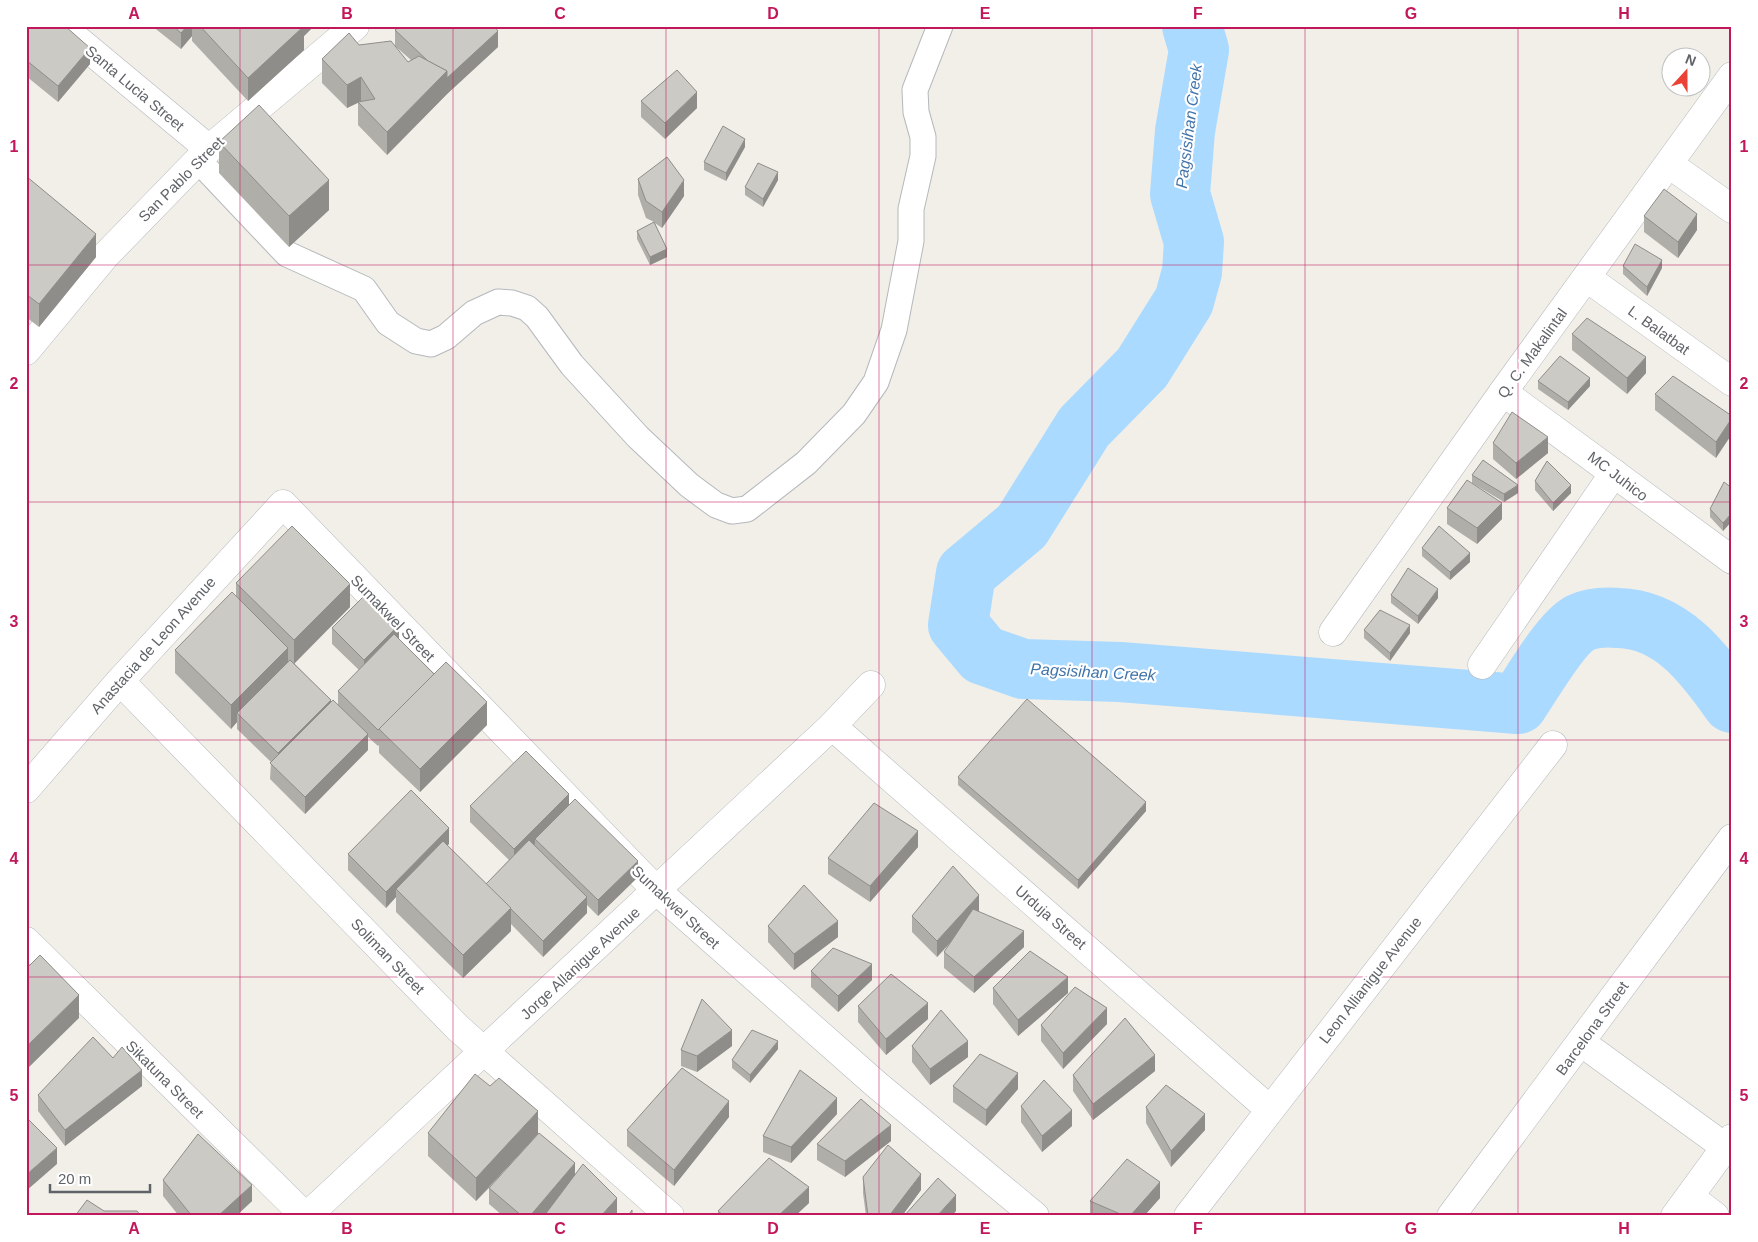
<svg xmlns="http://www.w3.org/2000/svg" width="1758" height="1242" font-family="Arial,sans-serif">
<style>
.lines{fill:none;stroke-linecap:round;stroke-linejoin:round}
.river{stroke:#aadaff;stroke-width:60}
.pedestrian-casing{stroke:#b5b8bc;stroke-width:27}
.minor-casing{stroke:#b5b8bc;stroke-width:29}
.pedestrian{stroke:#fff;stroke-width:25}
.minor{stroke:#fff;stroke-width:28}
.wall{fill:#afaea9}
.shaded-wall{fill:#8f8d8a}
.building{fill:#cccac5;stroke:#8f8d8a}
.grid{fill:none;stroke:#c2185b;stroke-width:1;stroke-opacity:0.55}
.labels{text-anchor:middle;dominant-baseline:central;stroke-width:4.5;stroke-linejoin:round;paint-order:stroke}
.street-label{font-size:15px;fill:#5f6368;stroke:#fff}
.water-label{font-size:16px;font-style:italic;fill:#4174aa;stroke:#fff}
.neatline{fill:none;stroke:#c2185b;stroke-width:2}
.grid-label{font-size:16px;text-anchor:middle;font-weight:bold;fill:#c2185b}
</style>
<rect width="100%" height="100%" fill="#f1efe8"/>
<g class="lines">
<path class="river" d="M1192,26L1199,50L1185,131L1180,194L1194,242L1192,272L1184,301L1142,368L1084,427L1022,526L966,573L958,625L983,655L1023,669L1120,672L1518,704C1531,685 1560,634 1580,623C1591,618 1606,617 1618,618C1671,619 1704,663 1732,703"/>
<defs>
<path id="pedestrian" d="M198,160L287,254L364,289L388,323L416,341L431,344L446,337L474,313L498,302L512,303L527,308L537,317L572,365L638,437L689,485L716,505L732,511L747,509L806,463L854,414L876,382L894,330L911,241V209L923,156V137L916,112L915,90L940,26"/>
<g id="minor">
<path d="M61,26L209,149"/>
<path d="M1669,164L1732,209"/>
<path d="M1587,278L1732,382"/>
<path d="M26,351L105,256L209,149L355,26"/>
<path d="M1503,392L1732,560"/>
<path d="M1333,632L1503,392L1732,76"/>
<path d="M1482,665L1614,473"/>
<path d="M120,681L458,1028L670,1216"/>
<path d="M832,726L1269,1109"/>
<path d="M26,789L120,681L283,504L657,891L877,1085L1035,1216"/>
<path d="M26,941L305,1216"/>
<path d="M1582,1043L1725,1147"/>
<path d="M1690,1197L1715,1216"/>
<path d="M307,1216L832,726L871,685"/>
<path d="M1188,1216L1553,745"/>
<path d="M1451,1216L1732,838"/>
<path d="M1675,1216L1732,1138"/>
</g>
</defs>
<use href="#pedestrian" class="pedestrian-casing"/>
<use href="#minor" class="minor-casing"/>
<use href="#pedestrian" class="pedestrian"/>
<use href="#minor" class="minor"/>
</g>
<g class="wall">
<path d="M26,26L90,64L58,102L26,76Z"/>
<path d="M152,26H314L304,36V50L248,101L192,41V36L181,49Z"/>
<path d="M395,30L498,47L447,94L387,155L358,125V103L347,108L322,83V59L359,45L408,62L411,60L395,46Z"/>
<path d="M641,101L697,108L665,139L641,117Z"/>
<path d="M1731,110H1732V127L1731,126Z"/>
<path d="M219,142L329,210L289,247L219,173Z"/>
<path d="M745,147L726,181L704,170V162Z"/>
<path d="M26,176L96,257L39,327L26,317Z"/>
<path d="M638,179L684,196L662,228L655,223L667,257L650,265L637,239V231L654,222L646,218L638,195Z"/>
<path d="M778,180L763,207L745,195V187Z"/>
<path d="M1644,216L1697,230L1678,258L1644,232Z"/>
<path d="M1623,266L1662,268L1647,296L1623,274Z"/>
<path d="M1572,334L1646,373L1627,394L1572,350Z"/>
<path d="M1538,381L1590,386L1568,410L1538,389Z"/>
<path d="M1655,394L1732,416L1716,458L1655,410Z"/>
<path d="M1493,443L1548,453L1516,479L1493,459Z"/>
<path d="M1472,475L1518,493L1504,502L1472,483Z"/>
<path d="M1535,481L1571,493L1553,511L1535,490Z"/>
<path d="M1732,488V521L1723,531L1710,517V509Z"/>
<path d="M1447,508L1502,519L1477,544L1447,524Z"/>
<path d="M1422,548L1470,562L1450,580L1422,556Z"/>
<path d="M236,583L350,607L294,663L331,701L338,705V691L359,670L332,644V628L399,639L487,725L420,792L379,753V745L378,746L368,737V750L305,814L270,779L271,762L237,729V722L231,729L175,673V650L236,596Z"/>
<path d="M1391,595L1438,598L1418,624L1391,603Z"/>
<path d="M1364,630L1410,633L1390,661L1364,638Z"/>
<path d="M958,777L1146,811L1078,889L958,785Z"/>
<path d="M569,804L638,877L598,916L587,905V913L543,957L511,924V931L463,978L396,912V897L386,908L348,870V854L449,844L447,845L486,884L509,860L470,822V806Z"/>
<path d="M918,847L870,902L828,874V858Z"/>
<path d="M979,911L978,912L1024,947L974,993L944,968V952L951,942L937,957L912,932V916Z"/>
<path d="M768,926L838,937L794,970L768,942Z"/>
<path d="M811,971L872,980L838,1012L811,987Z"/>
<path d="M993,988L1068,993L1018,1036L993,1004Z"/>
<path d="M858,1006L928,1019L886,1055L858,1022Z"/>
<path d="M1107,1024L1063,1069L1041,1041V1025Z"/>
<path d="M732,1046L697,1072L681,1066V1050Z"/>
<path d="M912,1046L968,1057L930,1085L912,1062Z"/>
<path d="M778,1049L750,1083L732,1068V1060Z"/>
<path d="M113,1058L142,1086L65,1146L38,1111V1095Z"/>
<path d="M1155,1071L1093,1120L1073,1091V1075Z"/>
<path d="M953,1086L1018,1089L986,1126L953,1102Z"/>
<path d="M1021,1106L1072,1126L1042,1152L1021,1122Z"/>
<path d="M1146,1107L1205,1130L1171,1167L1146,1123Z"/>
<path d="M837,1114L791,1163L763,1152V1136Z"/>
<path d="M729,1117L674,1186L627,1146V1130Z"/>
<path d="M428,1133L538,1134L489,1187L575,1174L617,1214L615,1216H503L489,1204V1188L476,1201L428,1156Z"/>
<path d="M891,1141L845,1177L817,1160V1144Z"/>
<path d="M863,1177L921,1190L902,1216H866L863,1193Z"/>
<path d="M163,1180L252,1201L236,1216H179L163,1196Z"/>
<path d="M1160,1198L1144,1216H1090V1201Z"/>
<path d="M809,1203L795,1216H718V1211Z"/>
</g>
<g class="shaded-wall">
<path d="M187,26H192V36L181,49V33Z"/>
<path d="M300,26H314L304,36V50L248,101V78Z"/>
<path d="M498,31V47L447,94L387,155V132L447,71Z"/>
<path d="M90,48V64L58,102V86Z"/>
<path d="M361,77V101L347,108V85Z"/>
<path d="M697,92V108L665,139V123Z"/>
<path d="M29,130V146L26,149V133Z"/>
<path d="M745,139V147L726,181V173Z"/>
<path d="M778,172V180L763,207V199Z"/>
<path d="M329,180V210L289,247V216Z"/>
<path d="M684,180V196L662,228V212Z"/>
<path d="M1697,214V230L1678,258V242Z"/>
<path d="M96,234V257L39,327V304Z"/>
<path d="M667,249V257L650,265V257Z"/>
<path d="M1662,260V268L1647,296V287Z"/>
<path d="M1646,357V373L1627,394V378Z"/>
<path d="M1590,378V386L1568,410V402Z"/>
<path d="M1732,418V434L1716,458V442Z"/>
<path d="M1548,437V453L1516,479V463Z"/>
<path d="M1518,485V493L1504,502V494Z"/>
<path d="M1571,485V493L1553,511V503Z"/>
<path d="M1502,503V519L1477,544V528Z"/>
<path d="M1732,513V521L1723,531V523Z"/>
<path d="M1470,553V562L1450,580V572Z"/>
<path d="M350,584V607L294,664V640Z"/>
<path d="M1438,589V598L1418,624V616Z"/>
<path d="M399,625V641L364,676V660Z"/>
<path d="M1410,625V633L1390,661V653Z"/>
<path d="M288,648V671L237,713V722L231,729V705Z"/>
<path d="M331,700V716L278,769V753Z"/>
<path d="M487,702V725L420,792V769Z"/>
<path d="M368,734V750L305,814V797Z"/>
<path d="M569,794V810L535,839V844L514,865V849Z"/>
<path d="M1146,802V811L1078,889V880Z"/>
<path d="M449,828V844L400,893L396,889V897L386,908V892Z"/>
<path d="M918,831V847L870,902V886Z"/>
<path d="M638,861V877L598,916V900Z"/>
<path d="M979,895V911L937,957V941Z"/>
<path d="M587,897V913L543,957V941Z"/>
<path d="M511,908V931L463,978V955Z"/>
<path d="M838,921V937L794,970V954Z"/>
<path d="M1024,931V947L974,993V977Z"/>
<path d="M29,949V972L26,975V951Z"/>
<path d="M872,964V980L838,1012V996Z"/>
<path d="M1068,977V993L1018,1036V1020Z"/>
<path d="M79,995V1018L26,1070V1047Z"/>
<path d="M928,1003V1019L886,1055V1039Z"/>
<path d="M1107,1008V1024L1063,1069V1053Z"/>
<path d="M732,1030V1046L697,1072V1056Z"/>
<path d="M778,1041V1049L750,1083V1075Z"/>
<path d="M968,1041V1057L930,1085V1069Z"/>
<path d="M1155,1055V1071L1093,1120V1104Z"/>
<path d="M142,1070V1086L65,1146V1130Z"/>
<path d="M1018,1073V1089L986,1126V1110Z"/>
<path d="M837,1098V1114L791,1163V1147Z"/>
<path d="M729,1101V1117L674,1186V1170Z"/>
<path d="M1072,1110V1126L1042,1152V1136Z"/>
<path d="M538,1111V1134L476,1201V1178Z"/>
<path d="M1205,1114V1130L1171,1167V1151Z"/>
<path d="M891,1125V1141L845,1177V1161Z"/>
<path d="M57,1148V1164L26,1191V1175Z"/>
<path d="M575,1163V1179L544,1216H530Z"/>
<path d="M921,1174V1190L902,1216H889Z"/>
<path d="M1160,1182V1198L1144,1216H1130Z"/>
<path d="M252,1185V1201L236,1216H218Z"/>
<path d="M809,1187V1203L795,1216H778Z"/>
<path d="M956,1195V1211L952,1216H937Z"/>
<path d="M617,1198V1214L615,1216H601Z"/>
</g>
<g class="building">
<path d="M26,26H65L90,48L58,86L26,60Z"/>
<path d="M173,26H187L181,33Z"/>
<path d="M200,26H304L248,78Z"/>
<path d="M400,26H494L498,31L447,78V71L428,61L395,30Z"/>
<path d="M349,33L359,45L391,41L408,62L419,56L447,71L387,132L358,102L375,99L361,77L347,85L322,59Z"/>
<path d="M677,70L697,92L665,123L641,101Z"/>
<path d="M259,105L329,180L289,216L219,142Z"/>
<path d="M723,126L745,139L726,173L704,162Z"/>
<path d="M26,127L29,130L26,133Z"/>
<path d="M667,157L684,180L662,212L646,201L638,179Z"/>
<path d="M758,163L778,172L763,199L745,187Z"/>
<path d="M26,176L96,234L39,304L26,294Z"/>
<path d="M1664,189L1697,214L1678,242L1644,216Z"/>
<path d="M654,222L667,249L650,257L637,231Z"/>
<path d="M1635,244L1662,260L1647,287L1623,266Z"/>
<path d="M1587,318L1646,357L1627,378L1572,334Z"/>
<path d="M1560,356L1590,378L1568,402L1538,381Z"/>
<path d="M1673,376L1732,416V418L1716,442L1655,394Z"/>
<path d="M1512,412L1548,437L1516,463L1493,443Z"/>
<path d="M1483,460L1518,485L1504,494L1472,475Z"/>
<path d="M1547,461L1571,485L1553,503L1535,481Z"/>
<path d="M1467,480L1502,503L1477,528L1447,508Z"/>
<path d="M1724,482L1732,488V513L1723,523L1710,509Z"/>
<path d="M292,526L350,584L294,640L236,583Z"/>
<path d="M1439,526L1470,553L1450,572L1422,548Z"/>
<path d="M1408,568L1438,589L1418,616L1391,595Z"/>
<path d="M232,592L288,648L231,705L175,650Z"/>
<path d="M367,593L399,625L364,660L332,628Z"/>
<path d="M1380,610L1410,625L1390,653L1364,630Z"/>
<path d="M394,634L434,674L378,730L338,691Z"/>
<path d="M290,660L331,700L278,753L237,713Z"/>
<path d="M446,662L487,702L420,769L379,729Z"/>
<path d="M1027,699L1146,802L1078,880L958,777Z"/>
<path d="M333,700L368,734L305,797L270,763Z"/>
<path d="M526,751L569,794L514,849L470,806Z"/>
<path d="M411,790L449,828L386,892L348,854Z"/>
<path d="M575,799L638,861L598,900L535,839Z"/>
<path d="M874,803L918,831L870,886L828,858Z"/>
<path d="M529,840L587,897L543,941L486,884Z"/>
<path d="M443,841L511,908L463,955L396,889Z"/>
<path d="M953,866L979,895L937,941L912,916Z"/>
<path d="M804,885L838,921L794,954L768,926Z"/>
<path d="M973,909L1024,931L974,977L944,952Z"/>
<path d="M833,948L872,964L838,996L811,971Z"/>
<path d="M1030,951L1068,977L1018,1020L993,988Z"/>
<path d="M40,955L79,995L26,1047V969Z"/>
<path d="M891,974L928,1003L886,1039L858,1006Z"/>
<path d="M1075,987L1107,1008L1063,1053L1041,1025Z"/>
<path d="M702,999L732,1030L697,1056L681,1050Z"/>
<path d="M941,1010L968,1041L930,1069L912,1046Z"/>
<path d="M1125,1018L1155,1055L1093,1104L1073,1075Z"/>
<path d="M752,1030L778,1041L750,1075L732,1060Z"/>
<path d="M93,1037L113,1058L122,1047L142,1070L65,1130L38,1095Z"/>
<path d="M980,1054L1018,1073L986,1110L953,1086Z"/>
<path d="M682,1068L729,1101L674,1170L627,1130Z"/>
<path d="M800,1070L837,1098L791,1147L763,1136Z"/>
<path d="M475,1074L490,1086L499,1078L538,1111L476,1178L428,1133Z"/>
<path d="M1044,1080L1072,1110L1042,1136L1021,1106Z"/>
<path d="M1166,1085L1205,1114L1171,1151L1146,1107Z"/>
<path d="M861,1099L891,1125L845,1161L817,1144Z"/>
<path d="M26,1117L57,1148L26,1175Z"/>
<path d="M539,1133L575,1163L530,1216H522L489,1188Z"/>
<path d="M198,1134L252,1185L218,1216H192L163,1180Z"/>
<path d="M888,1145L921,1174L889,1216H868L863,1177Z"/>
<path d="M769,1158L809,1187L778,1216H724L718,1211Z"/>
<path d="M1127,1159L1160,1182L1130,1216H1125L1090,1201Z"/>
<path d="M583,1164L617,1198L601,1216H544Z"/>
<path d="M938,1178L956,1195L937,1216H904Z"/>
<path d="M87,1200L104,1211H137L141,1216H75Z"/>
<path d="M632,1210V1216H628Z"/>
</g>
<path class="grid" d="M240,26V1216M453,26V1216M666,26V1216M879,26V1216M1092,26V1216M1305,26V1216M1518,26V1216M26,265H1732M26,502H1732M26,740H1732M26,977H1732"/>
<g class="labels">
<g class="street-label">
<text transform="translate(135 88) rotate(40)">Santa Lucia Street</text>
<text transform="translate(181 179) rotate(-45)">San Pablo Street</text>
<text transform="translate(1659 330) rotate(36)">L. Balatbat</text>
<text transform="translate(1532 353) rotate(-54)">Q. C. Makalintal</text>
<text transform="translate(1618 476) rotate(37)">MC Juhico</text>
<text transform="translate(393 618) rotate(46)">Sumakwel Street</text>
<text transform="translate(153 645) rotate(-48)">Anastacia de Leon Avenue</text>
<text transform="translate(676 907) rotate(43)">Sumakwel Street</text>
<text transform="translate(1051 917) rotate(41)">Urduja Street</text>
<text transform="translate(388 956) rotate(46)">Soliman Street</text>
<text transform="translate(580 963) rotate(-43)">Jorge Allanigue Avenue</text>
<text transform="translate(1370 980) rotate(-52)">Leon Allianigue Avenue</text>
<text transform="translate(1592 1028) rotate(-54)">Barcelona Street</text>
<text transform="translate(165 1079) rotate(45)">Sikatuna Street</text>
</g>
<g class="water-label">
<text transform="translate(1189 126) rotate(-83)">Pagsisihan Creek</text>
<text transform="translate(1093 672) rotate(3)">Pagsisihan Creek</text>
</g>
</g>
<rect width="1758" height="1242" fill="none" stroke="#ffffff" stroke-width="55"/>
<g transform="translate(1686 72) rotate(21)"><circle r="24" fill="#ffffff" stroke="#bfc1c3"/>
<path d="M0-4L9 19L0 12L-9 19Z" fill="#ea4335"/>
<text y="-8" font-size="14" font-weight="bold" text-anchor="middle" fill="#5f6368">N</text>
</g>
<path d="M50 1184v8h100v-8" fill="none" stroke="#5f6368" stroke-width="2.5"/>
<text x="58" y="1184" font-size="15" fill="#5f6368" stroke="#ffffff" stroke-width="4" paint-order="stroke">20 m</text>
<rect x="28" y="28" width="1702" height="1186" class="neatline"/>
<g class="grid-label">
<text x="134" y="19">A</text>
<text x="347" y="19">B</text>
<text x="560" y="19">C</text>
<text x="773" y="19">D</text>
<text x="985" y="19">E</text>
<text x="1198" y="19">F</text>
<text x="1411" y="19">G</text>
<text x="1624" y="19">H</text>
<text x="14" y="152">1</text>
<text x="1744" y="152">1</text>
<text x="14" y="389">2</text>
<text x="1744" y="389">2</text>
<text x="14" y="627">3</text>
<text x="1744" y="627">3</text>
<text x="14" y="864">4</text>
<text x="1744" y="864">4</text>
<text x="14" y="1101">5</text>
<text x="1744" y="1101">5</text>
<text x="134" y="1234">A</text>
<text x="347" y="1234">B</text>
<text x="560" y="1234">C</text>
<text x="773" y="1234">D</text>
<text x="985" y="1234">E</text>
<text x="1198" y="1234">F</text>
<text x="1411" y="1234">G</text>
<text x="1624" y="1234">H</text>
</g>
</svg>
